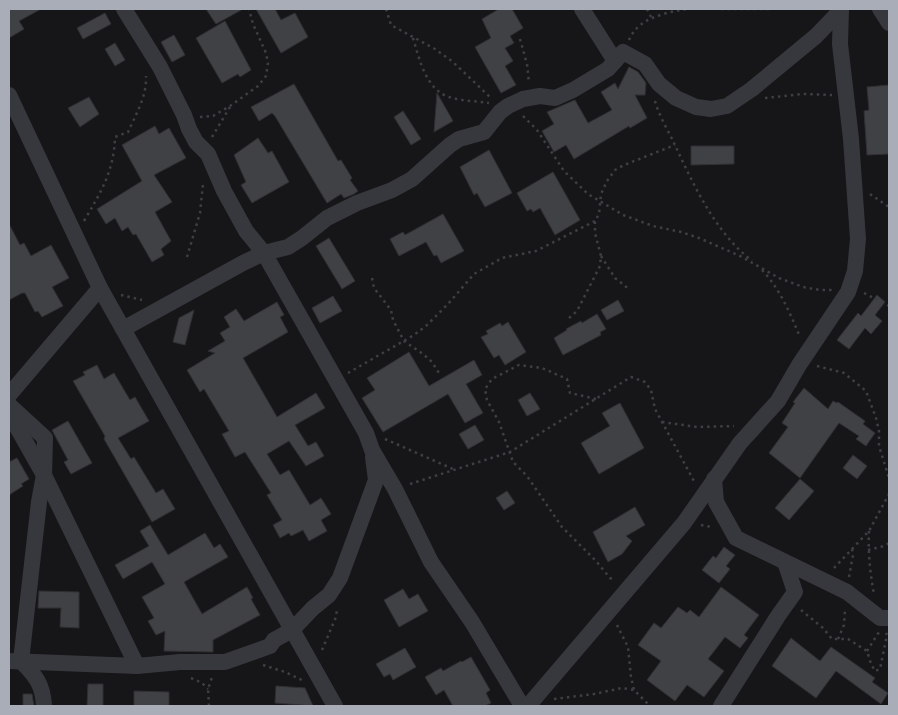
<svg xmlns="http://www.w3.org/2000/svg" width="898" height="715" font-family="Inter,sans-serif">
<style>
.building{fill:#404145;stroke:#303034}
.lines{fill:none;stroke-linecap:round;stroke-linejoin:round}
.path{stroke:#3d3f44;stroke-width:2.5;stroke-dasharray:2.5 4;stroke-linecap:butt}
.minor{stroke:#37383d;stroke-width:16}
</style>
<rect width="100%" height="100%" fill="#161618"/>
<g class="building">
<path d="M9,9H41L19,21L24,29L9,38Z"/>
<path d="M206,9H243L216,24Z"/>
<path d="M256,9H275L281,20L295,13L308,37L281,53Z"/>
<path d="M499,9H512L523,28L510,36L514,43L505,48L513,61L505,66L516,85L501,93L475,47L491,38L482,19Z"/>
<path d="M105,13L111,24L83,39L77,28Z"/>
<path d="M225,21L251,70L240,77L238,74L222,83L196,38Z"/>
<path d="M174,35L185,55L172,62L161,42Z"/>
<path d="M115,43L125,60L115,66L105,49Z"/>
<path d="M629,67L638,72L646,83L645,95H635L647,118L630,128L629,126L574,159L566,145L554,152L542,131L554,124L547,112L575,100L588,123L612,110L601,92L615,83L618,89Z"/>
<path d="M294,84L338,161L341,160L352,178L350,180L358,191L354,194L344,198L341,194L327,203L275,116L272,113L259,121L251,107Z"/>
<path d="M889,85V154L867,155L864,111L869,110L867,87Z"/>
<path d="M437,93L453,121L434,132Z"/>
<path d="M89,97L99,114L80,127L68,108Z"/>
<path d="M403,111L421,139L411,145L394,117Z"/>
<path d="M155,126L159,134L169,128L186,158L154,175L172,202L155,212L171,241L161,249L164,255L152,262L136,234L133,235L128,227L122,231L115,218L106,224L97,209L142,181L122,145Z"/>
<path d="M258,138L268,153L272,151L289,182L252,203L241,185L246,182L234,155Z"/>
<path d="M691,146H734V164L691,165Z"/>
<path d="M489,150L512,193L485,207L477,193L474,195L460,167Z"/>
<path d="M553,172L580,220L555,235L540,208L533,212L531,209L527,211L517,193Z"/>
<path d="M443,214L464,251L441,263L437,255L434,256L426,242L399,256L390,239L403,232L405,235Z"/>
<path d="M9,224L20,245L24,243L31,256L51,245L69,278L52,287L63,306L42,317L38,311L35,312L25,293H22L9,300Z"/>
<path d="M329,238L355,281L342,289L316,246Z"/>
<path d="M877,295L885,302L875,315L882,321L871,334L865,328L849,349L837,340L858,313L861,316Z"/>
<path d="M333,296L342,311L320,323L312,308Z"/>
<path d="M618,300L624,311L607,320L601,310Z"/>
<path d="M277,302L284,315L280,317L288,332L243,358L277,417L316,393L325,408L295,425L308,446L316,442L324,456L306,466L289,441L267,454L280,475L289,470L310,505L321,498L331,514L321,520L327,531L309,541L303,530L291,536L289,533L280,538L273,525L282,520L267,495L271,493L245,452L235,457L222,434L229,431L204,389L200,392L187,370L215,353L208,351L225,341L220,333L230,327L224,317L236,309L244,321Z"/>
<path d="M194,310L185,345L173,342L179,318Z"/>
<path d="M597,314L606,329L600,332L601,335L563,355L554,338L567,330L566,329L581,321L582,323Z"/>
<path d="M508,322L526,352L505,365L499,355L494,358L481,337L488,334L486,331L500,323L502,326Z"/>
<path d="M409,352L429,386L474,360L482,375L466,384L483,413L465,423L448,394L383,432L362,398L375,390L367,378Z"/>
<path d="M97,365L104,379L114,373L130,400L135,397L149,421L118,438L131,459L134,457L156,493L163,489L175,509L152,522L104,439L105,436L73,381L85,375L83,372Z"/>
<path d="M804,388L828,409L833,401L837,403L838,402L865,421L863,424L875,433L866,446L856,439L859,436L839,423L800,478L769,453L788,427L782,423L795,403L793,402Z"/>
<path d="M530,393L540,409L527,416L518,400Z"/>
<path d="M620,403L644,448L599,474L581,443L610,426L602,413Z"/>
<path d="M68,421L92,463L71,474L64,462L68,460L52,430Z"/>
<path d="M475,425L484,440L468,449L459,434Z"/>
<path d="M853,455L867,466L857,479L843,468Z"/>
<path d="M17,458L29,479L21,484L23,486L9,495V462Z"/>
<path d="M800,479L814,491L789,520L775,508Z"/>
<path d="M507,491L515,503L504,510L496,498Z"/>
<path d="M635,507L645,525L626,536L632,541L622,554L608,562L593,532Z"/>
<path d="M150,525L168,555L205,533L214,548L220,544L228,557L184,582L202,614L247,587L253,598L251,599L260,615L213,640V652L164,651L165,631L156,635L148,621L154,618L142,597L165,584L152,562L123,579L115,565L149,546L140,531Z"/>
<path d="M724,547L735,555L726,566L730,569L719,583L702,570L713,556L716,558Z"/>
<path d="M721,587L759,615L744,635L748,638L740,648L725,637L708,659L724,671L704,697L687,685L675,701L647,680L661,661L638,645L654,623L661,628L678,607L687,613L690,610L699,617Z"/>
<path d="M403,589L409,599L418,594L428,611L399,627L384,600Z"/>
<path d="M39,591L79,592V628L60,627L61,608H38Z"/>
<path d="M791,638L820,661L831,647L875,678L872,682L888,693L881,704L836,671L816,698L772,666Z"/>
<path d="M405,648L416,667L393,680L390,674L384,677L376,664Z"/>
<path d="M471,657L490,690L486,693L491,703L485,706H453L444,690L436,695L425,677L441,668L443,671L461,661L462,662Z"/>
<path d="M88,684H103V706H87Z"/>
<path d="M276,686L305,688L313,706L275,703Z"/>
<path d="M134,691L169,692V706H134Z"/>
<path d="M23,694H32L34,706H23Z"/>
</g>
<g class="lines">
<g class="path">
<path d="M386,9L391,25L435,49L453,62L492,99"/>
<path d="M647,9L652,19"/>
<path d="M721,9H770"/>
<path d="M413,38C419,58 426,90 449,97C461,101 476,101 489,103"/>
<path d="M520,39L527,64L529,83"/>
<path d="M629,40C631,36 633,32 636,29C646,17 674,10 689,9"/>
<path d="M765,98L803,94L832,95"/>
<path d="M655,101C659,116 668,130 674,143C694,186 715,232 752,261"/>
<path d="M523,116L537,130L564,171L588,194L623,215L653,226L681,232L699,238L740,256L779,278L803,287L820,290H832"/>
<path d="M200,117L213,116L230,106L258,86L266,76L268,63L266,53L253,24L249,9"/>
<path d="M212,137L230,107"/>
<path d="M870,194L889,207"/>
<path d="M84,221C101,192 114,171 115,137L128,132C136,114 147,96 146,76"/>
<path d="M601,256L615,278L630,290"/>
<path d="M187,257L200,213L203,184"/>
<path d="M762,270C780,289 790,313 800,337"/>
<path d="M372,278L374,288L391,310L393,320L404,341L423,354L432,362L439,373"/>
<path d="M864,293L889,306"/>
<path d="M121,295L142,300"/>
<path d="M569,318L577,311L600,266L601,256L595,233V221L599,214L601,194L607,181L615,170L624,165L675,145"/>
<path d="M817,366L844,373L866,391L876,418L879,431V446L889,478"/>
<path d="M348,373L414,335L427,325L448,304L474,274L502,258L536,251L595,221"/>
<path d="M596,399L570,393L567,379L542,368L519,365L492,379L485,389L487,400L499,422L513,462L527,476L562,527L596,561L610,578L615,580"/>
<path d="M662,422L697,427L734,426"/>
<path d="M385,439L453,469"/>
<path d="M410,484L510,452L631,377L645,382L651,390L655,409L695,483"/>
<path d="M701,525L712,527"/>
<path d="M869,531C868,552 870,573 874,594"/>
<path d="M868,550L884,546L889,543"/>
<path d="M834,568L869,531L889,494"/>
<path d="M849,577L853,555L852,549"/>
<path d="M801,610L823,628L832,639H848L867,651L871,664L875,671L880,669L887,635L886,633"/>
<path d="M617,625L628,647L631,677L634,690"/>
<path d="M838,639L844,625L845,610"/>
<path d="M322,650L336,617L337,609"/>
<path d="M867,651L879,632"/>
<path d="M263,665L285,672L302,680"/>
<path d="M191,678L202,683L208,689"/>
<path d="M554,699L594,694L622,688L634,690L650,706"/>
<path d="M209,706L208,689L212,677"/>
</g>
<g class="minor">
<path d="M124,9L160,67L184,115L189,129L196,142L208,154L224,191L246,231L264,253L366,433L372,450L395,489L431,562L472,622L522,706"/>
<path d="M582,9L615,61"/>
<path d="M880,9L889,23"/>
<path d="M9,95L100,288L335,706"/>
<path d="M123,329L243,263L264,253L288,247L302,238L327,218L357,203L392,190L412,179L450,145L459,139L484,132L500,112L508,106L523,99L540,96L555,98L573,90L608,69L623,52L645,64L659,84L676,98L696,107L711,109L727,106L752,89L816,36L841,10"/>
<path d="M9,395L100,288"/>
<path d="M9,405L45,438L44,475L39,502L21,661C36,676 43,685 44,706"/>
<path d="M9,413L44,475L137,666"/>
<path d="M714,479L716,502L736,538L847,592L880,618H889"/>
<path d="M9,661L137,666L180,662H225L270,646L274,640L292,630L313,608L329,595L340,578L376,480L373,457"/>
<path d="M528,706L684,523L740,443L778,401L799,365L848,292L855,271L858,239L851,139L840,44L841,9"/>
<path d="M721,706L778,616L795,592L785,562"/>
</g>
</g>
<rect width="898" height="715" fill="none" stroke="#a8adb8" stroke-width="20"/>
</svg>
